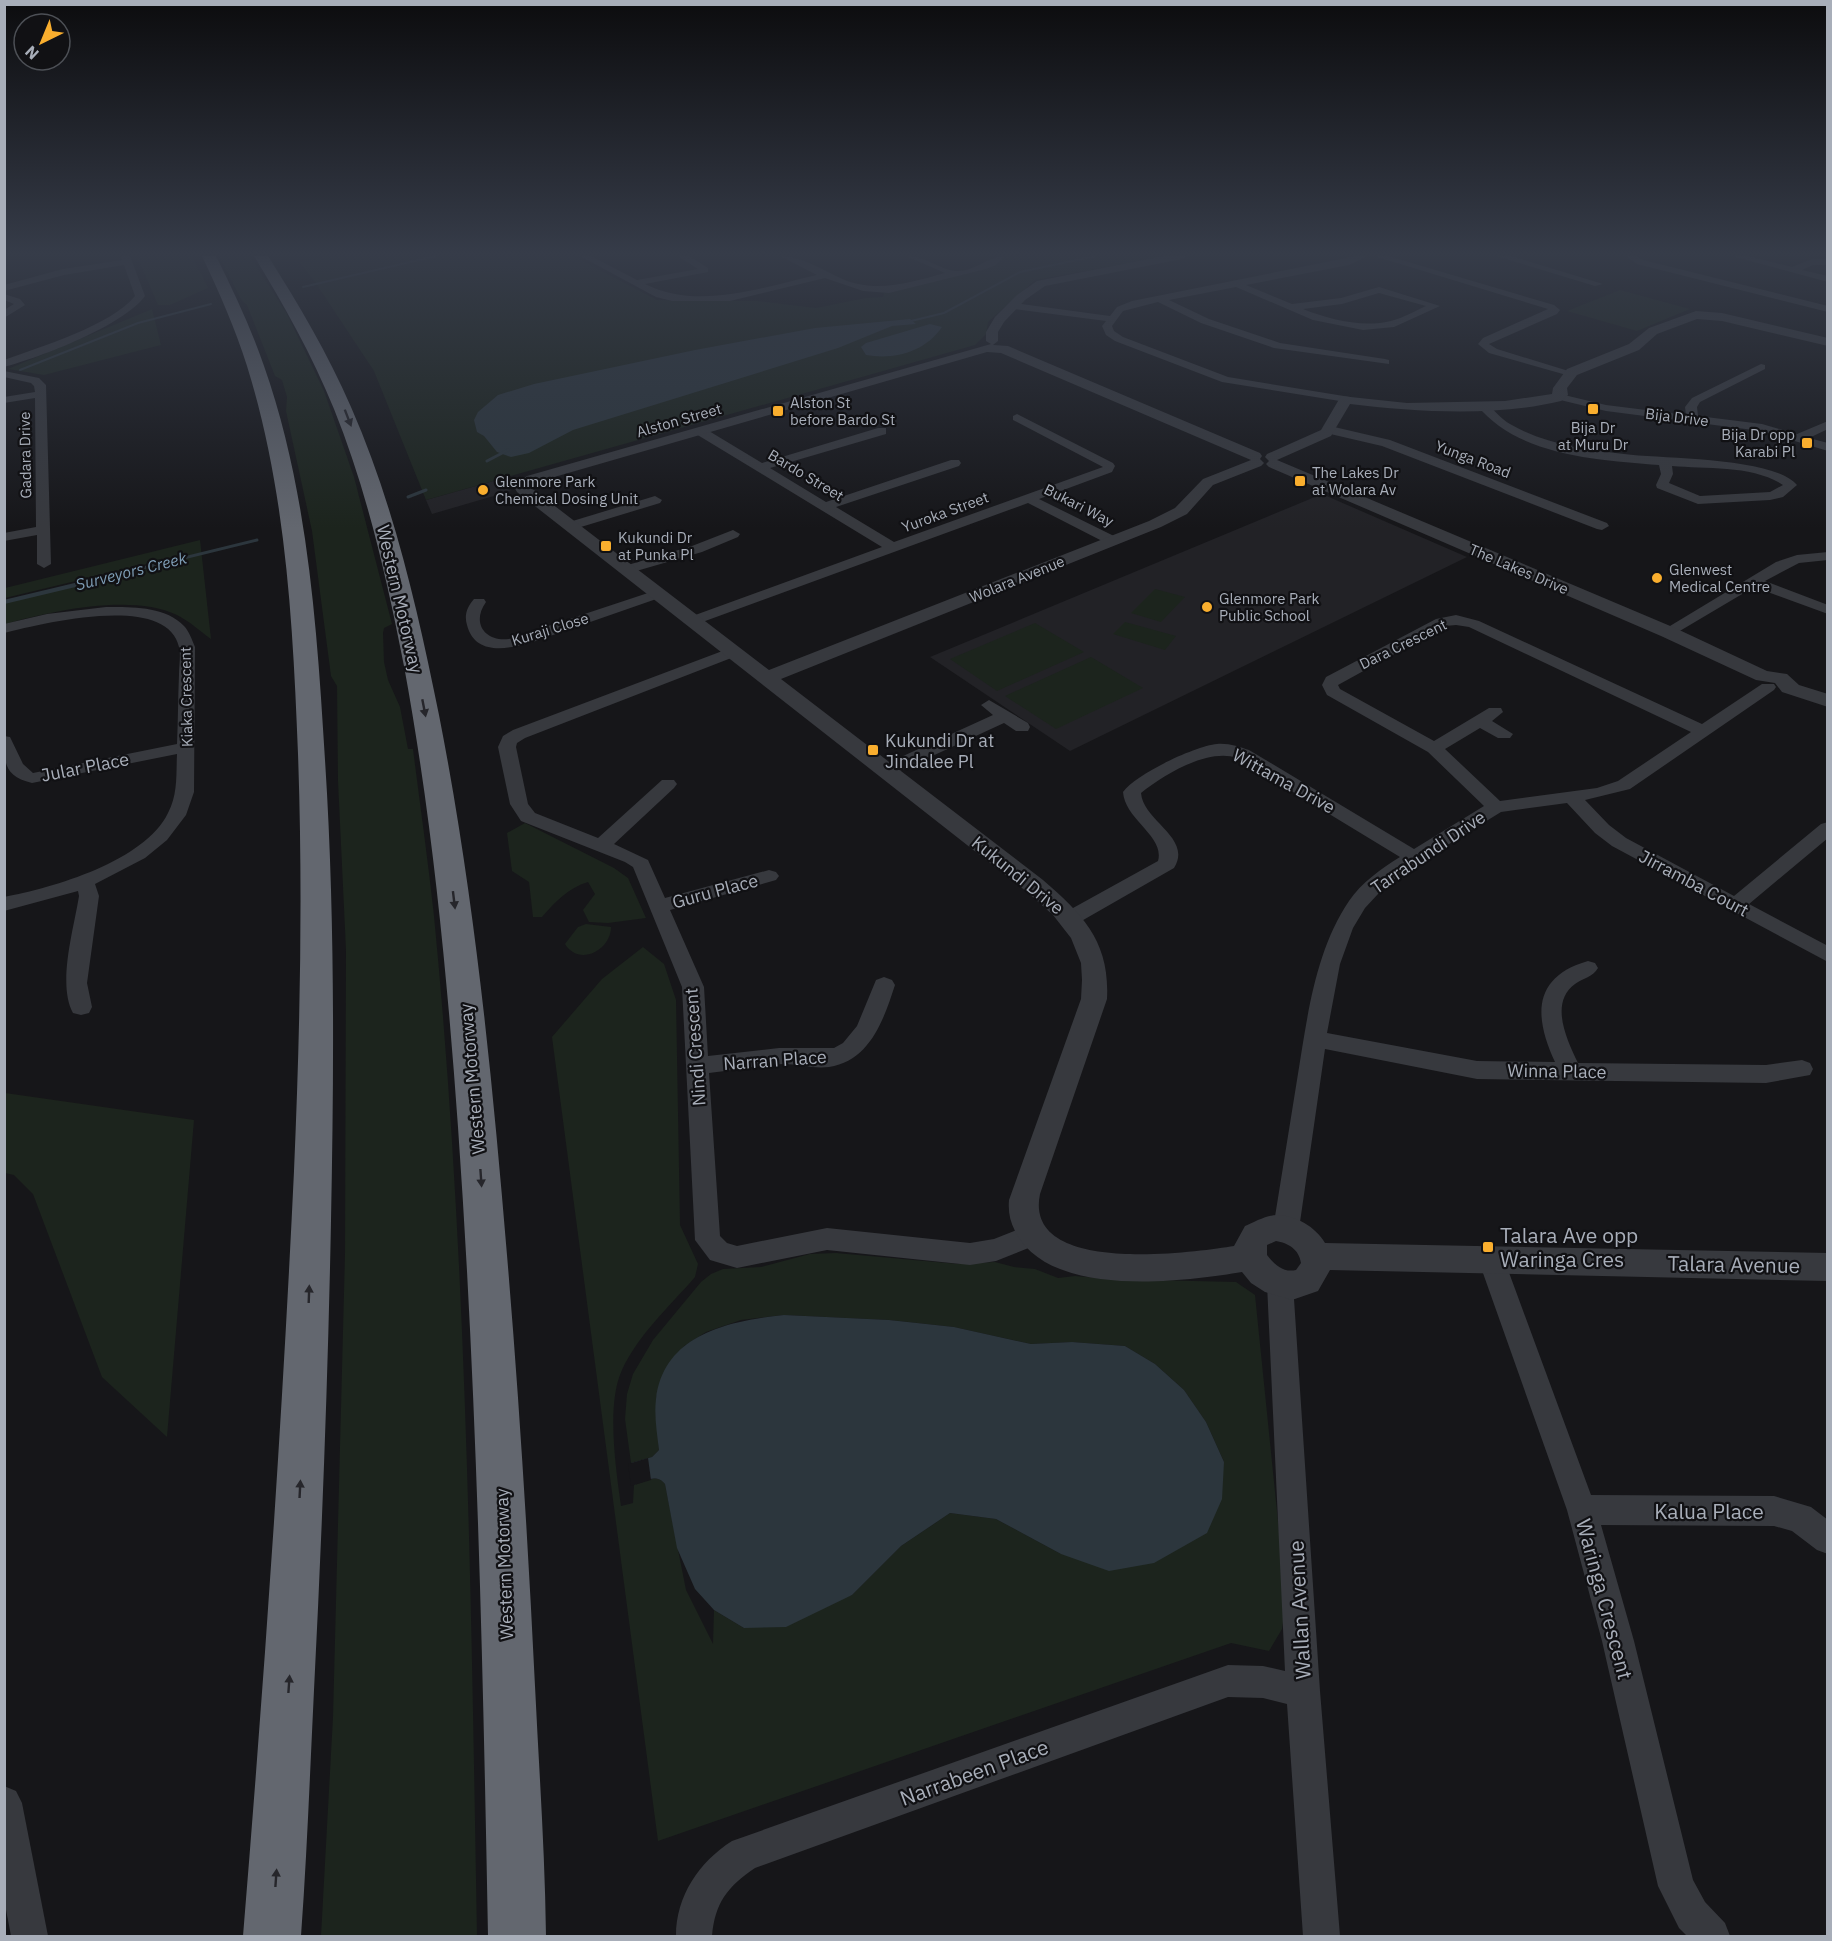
<svg xmlns="http://www.w3.org/2000/svg" width="1832" height="1941" font-family="'IBM Plex Sans',sans-serif">
<style>
.built{fill:#222226}
.green{fill:#1c241d}
.water{fill:#2c363d}
.pier{fill:#161619}
.lines{fill:none;stroke-linecap:round;stroke-linejoin:round}
.stream-far2{stroke:#2c363d;stroke-width:2}
.stream-far1{stroke:#2c363d;stroke-width:3}
.stream{stroke:#2c363d;stroke-width:4}
.minor{fill:#37393e;fill-rule:evenodd}
.tertiary{fill:#37393e;fill-rule:evenodd}
.motorway{fill:#63676f;fill-rule:evenodd}
.oneway{fill:#26262b}
.poi-dot{fill:#f9ae2e;stroke:#111114;stroke-width:2}
.labels{text-anchor:middle;dominant-baseline:central;stroke-width:4.5;stroke-linejoin:round;paint-order:stroke}
.far-poi-label{font-size:15px;fill:#a8aeb9;stroke:#111114;text-anchor:start}
.far-street-label{font-size:15px;fill:#a8aeb9;stroke:#111114}
.far-water-label{font-size:16px;font-style:italic;fill:#7e9db5;stroke:#111114}
.street-label{font-size:18px;fill:#a8aeb9;stroke:#111114}
.poi-label{font-size:18px;fill:#a8aeb9;stroke:#111114;text-anchor:start}
.near-poi-label{font-size:21px;fill:#a8aeb9;stroke:#111114;text-anchor:start}
.near-street-label{font-size:21px;fill:#a8aeb9;stroke:#111114}
</style>
<rect width="100%" height="100%" fill="#161619"/>
<g class="built">
<path d="M497,480L511,491L432,514L426,500Z"/>
<path d="M1322,494L1467,557L1070,751L930,657Z"/>
</g>
<g class="green">
<path d="M137,256H192L208,288L170,305H158Z"/>
<path d="M219,256H250L287,314L324,391L354,477L392,624L384,628L383,633L384,662L388,680L400,707L408,749H413C420,805 428,860 434,916C467,1255 471,1596 477,1936H321L333,1717L345,1254L346,950L338,781L337,686L331,676L312,531L286,411L287,397L282,380L275,376L247,305L242,301Z"/>
<path d="M326,256H573L657,300L757,301L816,308L866,298L883,297L884,293L990,267L1005,256H1167L1035,280L988,322L986,334L975,345L426,500L374,371L315,282L299,262Z"/>
<path d="M1620,290L1690,309L1637,331L1567,311Z"/>
<path d="M152,309L161,345L44,375L8,369Z"/>
<path d="M200,540L211,639C200,631 189,621 177,615C132,593 51,611 5,624L4,603L189,557L188,554L5,598V588Z"/>
<path d="M1155,589L1185,597L1161,622L1131,613Z"/>
<path d="M1125,622L1176,636L1165,650L1113,634Z"/>
<path d="M1035,623L1084,652L997,691L950,659Z"/>
<path d="M1091,657L1143,688L1056,729L1005,696Z"/>
<path d="M525,823L614,868L628,878L646,918L608,923L589,922L583,910L595,894L588,882C568,888 555,902 542,917H533L529,882L512,871L507,833Z"/>
<path d="M586,924L611,927C611,950 579,967 565,944L578,927Z"/>
<path d="M643,947L664,964L676,1000L680,1225L698,1264L695,1277C670,1306 638,1335 622,1370C606,1404 616,1470 621,1506L633,1503L634,1485C645,1482 657,1473 665,1484L686,1590L713,1644L714,1610L744,1628L852,1595L901,1546L950,1513L996,1519L1061,1554L1224,1462L1206,1422L1184,1390L1155,1364L1125,1346L1072,1342L1031,1344L954,1327L889,1320L784,1315L741,1320L706,1332L684,1346L656,1397L659,1450L652,1457L631,1463L625,1419L627,1394L633,1374L653,1340L701,1282L711,1274L723,1269L761,1267L810,1254L836,1253L958,1264L995,1262L1014,1267L1035,1269L1058,1278L1075,1276L1109,1279L1236,1282L1255,1295L1286,1600L1282,1629L1269,1651L1231,1643L658,1841L552,1037L602,979Z"/>
<path d="M5,1093L194,1120L167,1437L102,1377L33,1194L14,1175L5,1173Z"/>
</g>
<g class="water">
<path d="M910,319L916,324L892,326L838,348L573,430L529,453L511,457L497,452L484,436L477,432L474,420L478,412L498,395L534,384L695,350L815,328Z"/>
<path d="M930,324L942,327C925,352 894,360 866,355L861,347L866,343Z"/>
<path d="M784,1315L889,1320L954,1327L1031,1344L1072,1342L1125,1346L1155,1364L1184,1390L1206,1422L1224,1462L1222,1499L1207,1533L1154,1563L1109,1571L1061,1554L996,1519L950,1513L901,1546L852,1595L786,1627L744,1628L714,1610L695,1589L677,1548L665,1484C657,1473 644,1481 634,1485L631,1463L652,1457L659,1450C657,1433 654,1416 656,1399C664,1333 731,1321 784,1315Z"/>
</g>
<path class="pier" d="M648,1458L651,1480L631,1486L628,1464Z"/>
<g class="lines">
<g class="stream-far2">
<path d="M303,287L436,256"/>
<path d="M907,322L944,313L1020,272L1096,256"/>
<path d="M20,370L138,323L211,304"/>
</g>
<g class="stream-far1">
<path d="M487,461L508,450"/>
<path d="M408,497L426,490"/>
<path d="M90,581L257,540"/>
</g>
<path class="stream" d="M4,602L96,580"/>
<g class="minor">
<path d="M121,256H130L145,296C123,326 41,357 4,367V360C40,347 112,325 135,296L124,265L64,275L4,291V285L63,269L122,260Z"/>
<path d="M580,256H591L637,280L698,269L678,256H689L708,268V272L645,284C698,311 763,287 817,275L780,256C799,256 820,268 836,276C873,295 908,283 945,273L906,256C926,256 940,270 956,271C974,272 989,256 1005,256L996,265L986,269L889,293L863,291L825,278L730,301H672L656,297Z"/>
<path d="M1356,256H1368L1349,265L1246,285L1292,304L1341,298L1379,287L1440,306L1394,327L1363,330L1313,320L1236,287L1169,300L1209,319L1280,343L1385,359L1389,360V364L1274,348L1201,323L1158,302L1123,311L1112,326L1114,331L1123,337L1228,377L1350,397V401L1346,402L1222,382L1115,341L1106,335L1102,326L1106,321L1014,309L1009,306L1014,303L1110,316L1117,307L1132,301ZM1379,293L1426,306C1413,312 1399,320 1386,322C1359,327 1328,319 1303,309L1342,304Z"/>
<path d="M1374,256H1388L1554,305L1560,310L1557,314L1489,344L1497,349L1575,373L1570,376L1489,353L1478,344L1483,338L1548,309Z"/>
<path d="M1496,256H1511L1603,284L1595,286Z"/>
<path d="M1626,256H1637L1643,260L1828,306V312L1637,264Z"/>
<path d="M1732,256H1748L1792,267L1812,259H1828V265H1813L1802,270L1828,276V282Z"/>
<path d="M4,294L20,299L25,305L4,318V310L14,304L4,300Z"/>
<path d="M1761,364L1765,365V369L1700,402L1697,407L1698,416L1762,424L1797,434L1828,421V429L1809,438L1828,443V451L1761,431L1606,411L1556,399L1554,397L1560,394L1606,405L1686,415L1685,407L1692,398Z"/>
<path d="M4,371L39,378L46,385L51,564L44,568L37,564V535L4,541V533L36,527L35,398L4,403V397L35,392L34,386L31,383L4,377Z"/>
<path d="M1483,402L1487,403C1494,410 1501,419 1510,424C1544,444 1586,450 1624,454C1663,459 1774,457 1797,485L1783,497L1770,500L1698,504L1657,488L1656,485L1661,474L1659,465C1599,460 1517,456 1477,405ZM1672,466C1706,469 1753,465 1783,485L1770,492L1700,496L1669,483L1673,474Z"/>
<path d="M1017,414L1113,463L1115,466L1112,472L1039,499L1118,538L1120,541L1118,544H1108L1028,503L697,624H687L684,621L687,618L882,547L696,434V428H704L762,463L878,428H886V434L770,468L826,502L951,460H959L961,463L959,466L836,507L894,542L1103,467L1013,420V416Z"/>
<path d="M1330,426L1390,440L1607,523L1609,526L1602,530L1597,529L1382,446L1326,433V427Z"/>
<path d="M655,496L662,500L660,503L571,530L564,526L566,523Z"/>
<path d="M733,530L740,534L738,537L702,552L626,574L619,570L621,567L692,546Z"/>
<path d="M1828,552V560L1799,563L1765,581L1828,605V614L1754,587L1673,635H1663L1660,632L1776,562L1797,555Z"/>
<path d="M657,590L664,594L662,597L530,643C507,649 475,656 467,625C464,615 467,607 474,599H484L486,602C471,623 485,642 509,639Z"/>
<path d="M106,607C131,607 165,606 184,626C189,631 192,640 195,647L194,792L186,815L167,840L145,858L95,884L99,896L87,983L92,1007L89,1013L81,1015L73,1013C57,984 74,928 79,896L78,891L4,911V897C53,888 145,861 168,813C178,794 176,775 177,754L32,783C3,776 4,761 4,736L10,737L23,764L33,773L177,744C178,721 178,698 179,674C179,666 181,655 179,647C167,592 41,624 4,633V624L47,614Z"/>
<path d="M1456,615L1479,621L1702,724L1762,684H1774L1776,687L1774,690L1630,789L1585,800L1609,825L1626,838L1734,896L1821,824L1828,822V838L1749,904L1828,946V962L1612,846L1595,833L1567,803L1501,812L1402,873L1378,894L1365,908L1353,928L1340,964L1327,1033L1477,1061L1555,1062C1534,1017 1532,977 1588,961L1595,963L1598,968C1593,977 1583,978 1575,984C1549,1003 1567,1040 1578,1063L1766,1065L1802,1060L1810,1063L1813,1069L1810,1075L1766,1083L1477,1079L1325,1049L1299,1229L1295,1237L1286,1240L1277,1237L1273,1229C1281,1179 1289,1130 1297,1080C1307,1020 1314,953 1349,901C1361,883 1382,868 1400,857L1237,758C1208,748 1163,775 1141,793C1143,821 1193,838 1174,868L1078,923L1071,925L1064,923L1061,918L1064,913L1158,861C1165,836 1125,820 1123,792C1136,774 1195,746 1217,744C1229,743 1239,747 1249,750L1414,849L1484,806L1428,752L1327,695L1322,685L1326,677L1436,619ZM1456,625L1469,627L1691,732L1618,781L1597,788L1500,801L1445,749L1480,728L1498,738H1510L1513,734L1492,721L1503,712L1501,708H1489L1434,741L1340,689L1338,685L1445,626Z"/>
<path d="M733,647L741,652L739,655L525,738L517,743L516,747L528,804L535,813L598,838L662,780H674L677,784L674,788L614,844L648,860L665,898L769,870L776,872L779,876L776,880L670,910L704,987L708,1056L779,1048H834L843,1043L857,1026L876,980L884,977L892,980L895,985C884,1019 870,1061 829,1067C814,1069 798,1064 783,1064C759,1065 734,1070 709,1073L720,1236L727,1243L737,1246L827,1228L970,1243L994,1239L1032,1224L1041,1227L1045,1235L1041,1243L996,1261L970,1265L827,1250L737,1268L710,1260L695,1240L682,987L633,867L625,862L521,821L510,804L498,747L503,736L513,730Z"/>
<path d="M989,700L1028,723L1030,727L1028,731H1016L1004,723L891,775H879L876,771L879,767L993,715L981,705Z"/>
<path d="M1491,1248L1500,1251L1504,1259L1591,1495L1774,1496L1811,1507L1828,1520V1554L1817,1550L1792,1531L1774,1526L1601,1525L1634,1641L1693,1880L1705,1902L1725,1923L1730,1936H1687L1679,1928L1658,1886L1602,1641L1567,1510L1478,1259L1482,1251Z"/>
<path d="M1280,1272L1289,1276L1293,1284L1320,1691L1340,1936H1303L1287,1704L1263,1698L1228,1697L755,1868C727,1887 715,1903 712,1936H676C676,1896 699,1862 732,1841L1228,1665L1263,1666L1285,1671L1267,1284L1271,1276Z"/>
<path d="M4,1786L16,1791L22,1803L48,1936H11L4,1899Z"/>
</g>
<g class="tertiary">
<path d="M1164,256H1187L1182,259L1045,286L1025,300L1004,322L998,332V341L993,345L1008,346L1260,453L1262,456L1260,459L1264,463L1261,466L1213,485L1187,514L1161,527L781,679L1043,880C1084,915 1110,943 1107,999L1040,1194C1023,1276 1190,1253 1234,1246L1245,1226C1254,1222 1267,1215 1277,1215C1295,1215 1316,1227 1325,1243L1828,1253V1281L1330,1270L1318,1291L1292,1300L1265,1292L1251,1283L1242,1272C1182,1282 1049,1299 1015,1231C1010,1221 1008,1212 1009,1200L1081,999L1082,980L1081,963L1071,938L1053,915L1027,892L517,492L513,485L527,476L991,344L986,341V332L995,317L1017,295L1037,281ZM987,352L1001,353L1251,460L1203,479L1175,508L1149,521L769,670L530,487L537,482ZM1276,1241C1288,1243 1299,1249 1301,1263L1296,1270C1283,1273 1274,1264 1267,1255V1245Z"/>
<path d="M1696,311L1722,313L1828,338V346L1722,321L1697,319L1657,334L1639,350L1577,375L1567,388L1568,395L1561,401C1495,417 1417,412 1350,404L1331,436L1277,460L1675,628L1767,671L1787,674L1799,685L1828,694V707L1782,692L1775,683L1756,680L1661,636L1269,467L1266,464L1269,461L1265,457L1267,454L1321,430L1341,396L1407,403L1505,401L1552,394L1553,388L1567,369L1629,344L1649,328Z"/>
</g>
<g class="motorway">
<path d="M202,256H216C234,292 251,328 264,366C308,491 317,628 325,760C335,914 334,1067 331,1221C328,1377 322,1533 314,1690C310,1772 307,1854 301,1936H243C264,1681 282,1426 294,1171C300,1032 303,893 298,754C293,625 286,491 247,366C235,328 219,292 202,256Z"/>
<path d="M254,256H268C299,305 328,354 351,407C394,505 418,611 439,715C474,893 492,1074 507,1255C519,1398 528,1542 535,1686C539,1769 545,1853 546,1936H488C483,1666 477,1396 458,1127C447,973 432,818 404,666C387,579 367,491 334,409C312,355 284,305 254,256Z"/>
</g>
</g>
<defs><path id="oneway-solid" d="M-6-.8H1V-3.2L6.5 0L1 3.2V.8H-6Z" transform="scale(1.5)"/></defs>
<g class="oneway">
<use href="#oneway-solid" transform="translate(348 418) rotate(69)"/>
<use href="#oneway-solid" transform="translate(424 708) rotate(79)"/>
<use href="#oneway-solid" transform="translate(454 900) rotate(83)"/>
<use href="#oneway-solid" transform="translate(481 1178) rotate(86)"/>
<use href="#oneway-solid" transform="translate(309 1294) rotate(-88)"/>
<use href="#oneway-solid" transform="translate(300 1489) rotate(-87)"/>
<use href="#oneway-solid" transform="translate(289 1684) rotate(-86)"/>
<use href="#oneway-solid" transform="translate(276 1878) rotate(-86)"/>
</g>
<linearGradient id="sky" x2="0" y2="1"><stop stop-color="#0c0c0e"/><stop offset="0.48" stop-color="#363c49"/><stop offset="1" stop-color="#363c49" stop-opacity="0"/></linearGradient>
<rect width="1832" height="528" fill="url(#sky)"/>
<g class="poi-dot">
<rect x="1587" y="403" width="12" height="12" rx="3"/>
<rect x="772" y="405" width="12" height="12" rx="3"/>
<rect x="1801" y="437" width="12" height="12" rx="3"/>
<rect x="1294" y="475" width="12" height="12" rx="3"/>
<circle cx="483" cy="490" r="6"/>
<rect x="600" y="540" width="12" height="12" rx="3"/>
<circle cx="1657" cy="578" r="6"/>
<circle cx="1207" cy="607" r="6"/>
<rect x="867" y="744" width="12" height="12" rx="3"/>
<rect x="1482" y="1241" width="12" height="12" rx="3"/>
</g>
<g class="labels">
<g class="far-poi-label">
<text x="790" y="402">Alston St<tspan x="790" dy="17">before Bardo St</tspan></text>
<text x="1593" y="427" text-anchor="middle">Bija Dr<tspan x="1593" dy="17">at Muru Dr</tspan></text>
<text x="1795" y="434" text-anchor="end">Bija Dr opp<tspan x="1795" dy="17">Karabi Pl</tspan></text>
<text x="1312" y="472">The Lakes Dr<tspan x="1312" dy="17">at Wolara Av</tspan></text>
<text x="495" y="481">Glenmore Park<tspan x="495" dy="17">Chemical Dosing Unit</tspan></text>
<text x="618" y="537">Kukundi Dr<tspan x="618" dy="17">at Punka Pl</tspan></text>
<text x="1669" y="569">Glenwest<tspan x="1669" dy="17">Medical Centre</tspan></text>
<text x="1219" y="598">Glenmore Park<tspan x="1219" dy="17">Public School</tspan></text>
</g>
<g class="far-street-label">
<text transform="translate(1677 417) rotate(7)">Bija Drive</text>
<text transform="translate(679 420) rotate(-16)">Alston Street</text>
<text transform="translate(25 455) rotate(-91)">Gadara Drive</text>
<text transform="translate(1473 459) rotate(21)">Yunga Road</text>
<text transform="translate(806 475) rotate(31)">Bardo Street</text>
<text transform="translate(1079 505) rotate(27)">Bukari Way</text>
<text transform="translate(945 512) rotate(-20)">Yuroka Street</text>
<text transform="translate(1519 569) rotate(23)">The Lakes Drive</text>
<text transform="translate(1017 579) rotate(-22)">Wolara Avenue</text>
<text transform="translate(550 629) rotate(-17)">Kuraji Close</text>
<text transform="translate(1403 644) rotate(-26)">Dara Crescent</text>
<text transform="translate(186 697) rotate(-91)">Kiaka Crescent</text>
</g>
<g class="far-water-label">
<text transform="translate(131 571) rotate(-14)">Surveyors Creek</text>
</g>
<g class="street-label">
<text transform="translate(400 599) rotate(77)">Western Motorway</text>
<text transform="translate(85 767) rotate(-11)">Jular Place</text>
<text transform="translate(1284 781) rotate(29)">Wittama Drive</text>
<text transform="translate(1428 852) rotate(-34)">Tarrabundi Drive</text>
<text transform="translate(1018 875) rotate(39)">Kukundi Drive</text>
<text transform="translate(1694 883) rotate(28)">Jirramba Court</text>
<text transform="translate(715 891) rotate(-15)">Guru Place</text>
<text transform="translate(695 1047) rotate(-94)">Nindi Crescent</text>
<text transform="translate(775 1060) rotate(-4)">Narran Place</text>
<text transform="translate(1557 1071) rotate(1)">Winna Place</text>
<text transform="translate(472 1079) rotate(-95)">Western Motorway</text>
<text transform="translate(504 1564) rotate(-92)">Western Motorway</text>
</g>
<g class="poi-label">
<text x="885" y="740">Kukundi Dr at<tspan x="885" dy="21">Jindalee Pl</tspan></text>
</g>
<g class="near-poi-label">
<text x="1500" y="1235">Talara Ave opp<tspan x="1500" dy="24">Waringa Cres</tspan></text>
</g>
<g class="near-street-label">
<text transform="translate(1734 1264) rotate(1)">Talara Avenue</text>
<text x="1709" y="1511">Kalua Place</text>
<text transform="translate(1605 1599) rotate(75)">Waringa Crescent</text>
<text transform="translate(1299 1610) rotate(-93)">Wallan Avenue</text>
<text transform="translate(974 1772) rotate(-20)">Narrabeen Place</text>
</g>
</g>
<rect width="1832" height="1941" fill="none" stroke="#a8aeb9" stroke-width="12"/>
<g transform="translate(42 42) rotate(223)"><circle r="28" fill="#111114" stroke="#4d5056" stroke-width="1.5"/>
<path d="M0-4.5L10 22L0 15L-10 22Z" fill="#f9ae2e"/>
<text y="-9" font-size="16" font-weight="bold" text-anchor="middle" fill="#a8aeb9">N</text>
</g>
</svg>
